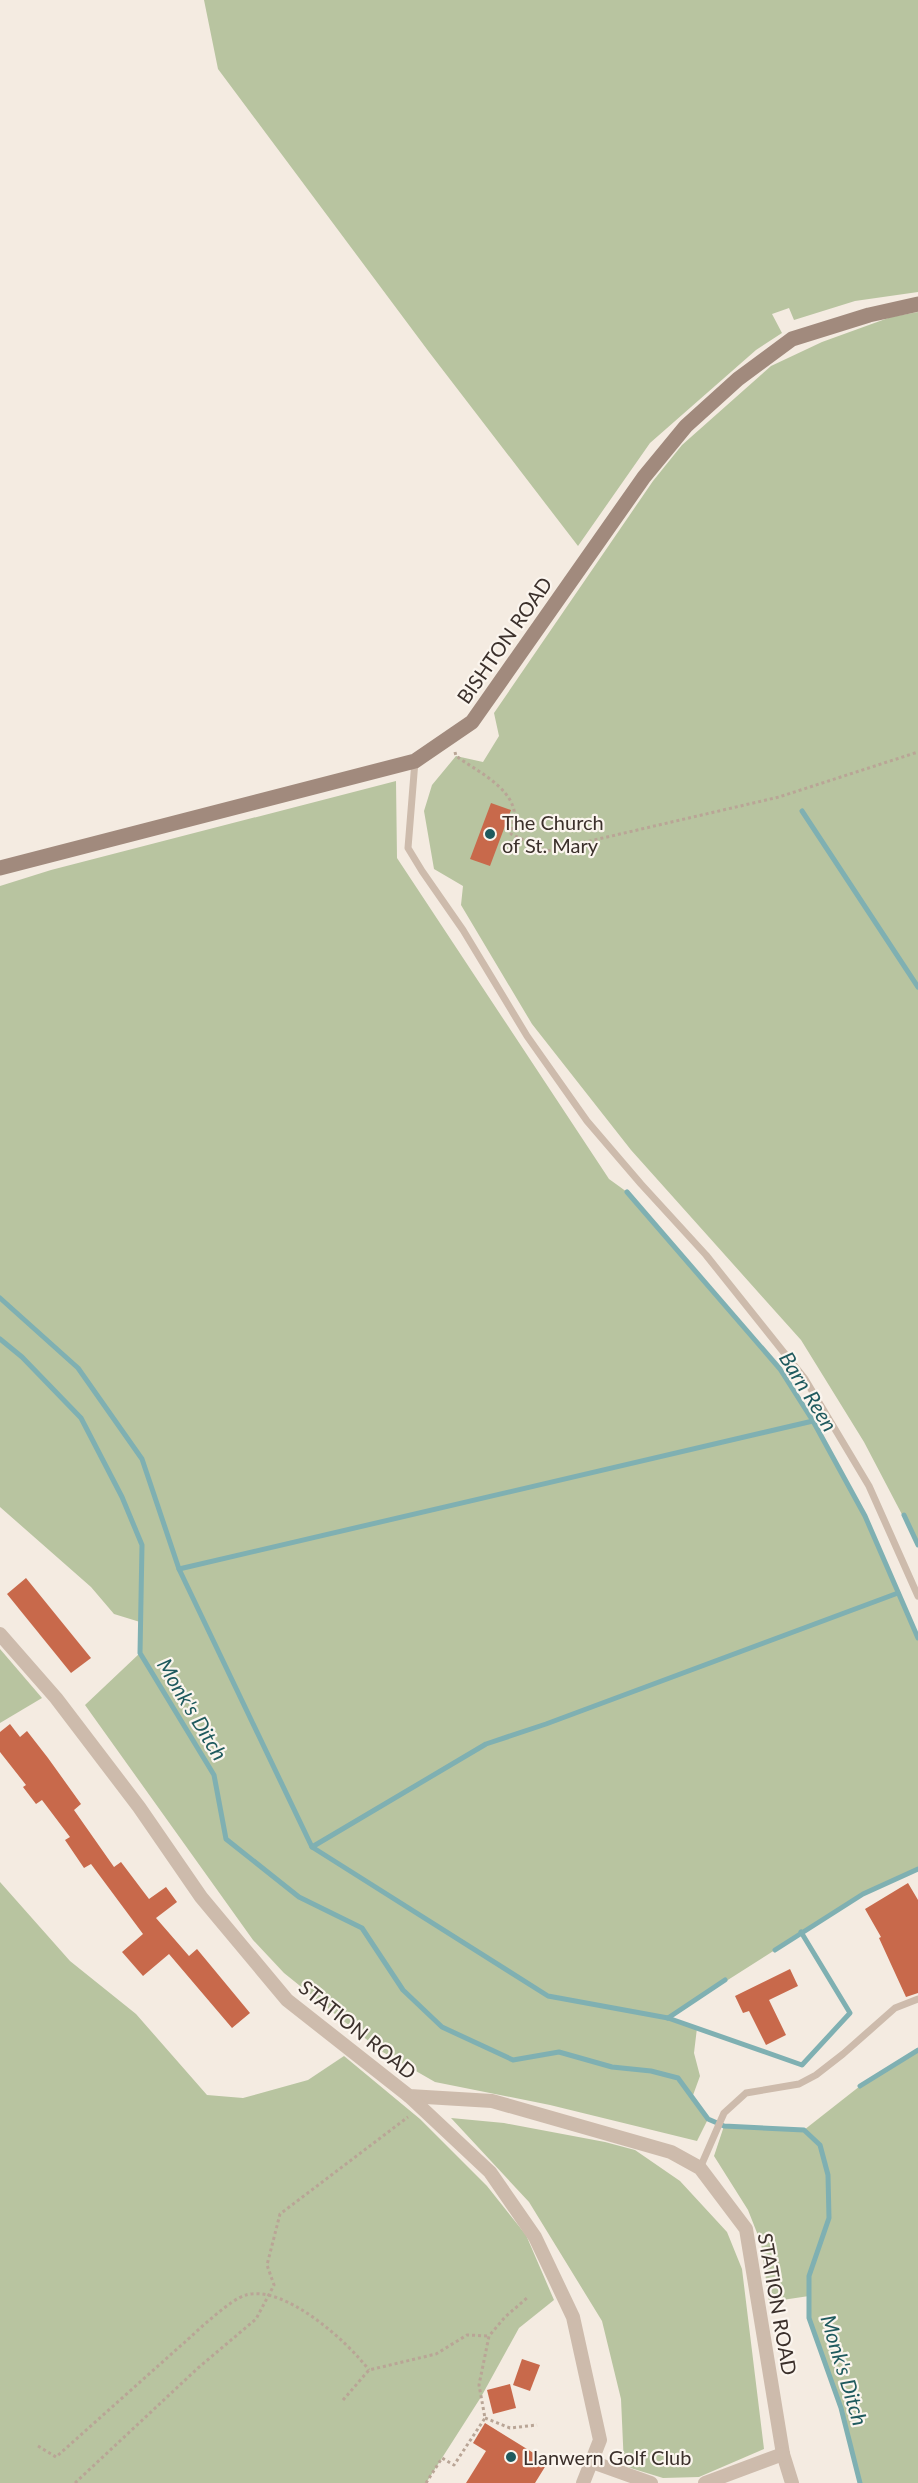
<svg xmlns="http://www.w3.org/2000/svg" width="918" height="2483" font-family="Lato,sans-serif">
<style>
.green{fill:#b8c4a0}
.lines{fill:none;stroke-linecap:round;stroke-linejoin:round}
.stream{stroke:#7fb0b2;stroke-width:5}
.building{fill:#c8694b}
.path{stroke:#b9a596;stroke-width:3;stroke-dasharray:3 3;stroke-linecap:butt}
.lane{stroke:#cdbbac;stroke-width:7}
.street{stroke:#cdbbac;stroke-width:14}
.secondary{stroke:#a18a7d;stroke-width:15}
.poi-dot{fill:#1f5a5e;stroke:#fbf5ee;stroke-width:2}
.labels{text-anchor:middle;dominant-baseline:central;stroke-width:4.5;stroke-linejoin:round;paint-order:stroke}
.street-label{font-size:20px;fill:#3b302b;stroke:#fbf5ee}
.poi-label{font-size:20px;fill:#3b302b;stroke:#fbf5ee;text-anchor:start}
.water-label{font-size:21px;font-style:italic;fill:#1f5a5e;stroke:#fbf5ee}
</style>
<rect width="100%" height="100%" fill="#f4ebe1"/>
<g class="green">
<path d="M204,0H918V292L855,301L794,320L789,308L772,314L782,333L756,350L650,443L578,546L429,352L218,69Z"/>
<path d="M918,312V1545L864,1442L801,1340L631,1150L532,1024L461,905L463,886L434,869L424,811L432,785L456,756L483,762L499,736L494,713L653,481L682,445L771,366L822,342L891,317Z"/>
<path d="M396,781L397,858L609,1179L627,1192L662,1231L780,1369L813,1421L865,1516L918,1638V1869L863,1894L668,2018L697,2028L694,2053L700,2076L692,2098L708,2119L697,2141L550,2105L435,2082L381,2051L284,1973L253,1940L85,1705L140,1653V1622L114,1614L91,1587L0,1507V886L51,870Z"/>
<path d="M0,1649L42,1698L0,1723Z"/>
<path d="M0,1882L70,1961L136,2014L207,2095L243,2098L308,2080L344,2056L420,2119L487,2186L526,2235L554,2300L519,2328L481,2397L426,2483H0Z"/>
<path d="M918,2050V2483H860L841,2408L809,2318V2296L769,2302L761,2243L748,2210L714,2156L724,2126L804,2130L860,2086Z"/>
<path d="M451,2118L504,2123L605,2142L635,2150L680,2181L727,2232L742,2269L764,2449L699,2477L663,2478L624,2466L621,2399L602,2321L529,2202Z"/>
</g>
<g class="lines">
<g class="stream">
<path d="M802,811L918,987"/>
<path d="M627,1192L780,1369L813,1421L865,1516L918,1638"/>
<path d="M0,1298L78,1368L142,1459L179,1569L312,1847L548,1996L668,2018L802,2065L850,2013L801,1932"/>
<path d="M0,1339L22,1357L81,1418L122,1497L142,1545L140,1653L214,1775L226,1839L299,1897L362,1928L403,1990L442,2027L513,2060L559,2052L612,2067L651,2071L678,2078L708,2119L724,2126L804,2130L820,2145L828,2175L829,2218L809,2276V2318L841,2408L860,2483"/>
<path d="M904,1515L918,1545"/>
<path d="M179,1569L813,1421"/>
<path d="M312,1847L486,1744L546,1724L898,1593"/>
<path d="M775,1950L863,1894L918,1869"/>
<path d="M668,2018L725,1980"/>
<path d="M860,2086L918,2050"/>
</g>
</g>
<g class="building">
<path d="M491,803L511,810L490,866L470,859Z"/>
<path d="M26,1578L91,1658L71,1673L7,1594Z"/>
<path d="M10,1724L20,1737L27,1731L48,1758L81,1804L74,1810L114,1867L121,1862L149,1899L166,1887L177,1902L156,1918L189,1956L197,1949L250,2013L232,2028L169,1954L143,1976L122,1952L143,1934L91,1864L84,1868L65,1840L70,1837L42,1800L36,1804L23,1787L26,1785L0,1752V1732Z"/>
<path d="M908,1883L918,1900V1993L906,1997L879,1938L881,1937L865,1909Z"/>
<path d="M790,1969L798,1986L769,2000L786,2035L766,2045L749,2011L743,2013L735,1996Z"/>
<path d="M522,2359L540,2365L530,2391L513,2385Z"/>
<path d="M510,2384L516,2408L493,2414L487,2390Z"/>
<path d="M485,2423L548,2462L535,2483H466L486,2451L473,2443Z"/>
</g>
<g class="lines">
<g class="path">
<path d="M455,752L456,756C475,770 508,785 514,810C515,817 512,827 511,834L547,851L779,797L918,752"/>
<path d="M343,2400L369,2370L436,2354L467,2335L489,2336"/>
<path d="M485,2418L510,2428L537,2425"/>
<path d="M38,2446L56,2457C99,2419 142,2380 185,2342C197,2331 232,2298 246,2295C284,2284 348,2342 369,2370"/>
<path d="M75,2483L198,2368L256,2319L274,2285L267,2265L280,2214L408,2117"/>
<path d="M426,2483L442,2458L454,2465L485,2418L479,2385L489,2336L505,2317L527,2298"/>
</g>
<g class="lane">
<path d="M415,761L408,848L422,871L463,930L527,1036L587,1121L641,1184L706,1255L805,1379L869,1486L918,1596"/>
<path d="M700,2168L724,2113L746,2093L799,2084L816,2075L843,2054L895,2008L918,1999"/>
</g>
<g class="street">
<path d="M0,1634L56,1698L139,1807L201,1897L287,2000L409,2096L492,2101L671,2152L700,2168L746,2229L783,2454L792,2483"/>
<path d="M409,2096L490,2172L535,2237L573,2317L600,2440L583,2483"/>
<path d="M592,2462L651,2483"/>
<path d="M705,2483L783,2454"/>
</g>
<path class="secondary" d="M0,868L415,761L472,722L644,477L686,426L738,379L792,339L869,315L918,304"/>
</g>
<g class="poi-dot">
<circle cx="490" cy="834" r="6"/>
<circle cx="511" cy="2457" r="6"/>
</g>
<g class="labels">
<g class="street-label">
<text transform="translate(504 640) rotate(-55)">BISHTON ROAD</text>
<text transform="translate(358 2029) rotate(39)">STATION ROAD</text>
<text transform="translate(778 2304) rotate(80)">STATION ROAD</text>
</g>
<g class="poi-label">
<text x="502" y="822">The Church<tspan x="502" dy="23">of St. Mary</tspan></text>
<text x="523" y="2457">Llanwern Golf Club</text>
</g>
<g class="water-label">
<text transform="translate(809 1391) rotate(58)">Barn Reen</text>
<text transform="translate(193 1709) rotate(59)">Monk's Ditch</text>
<text transform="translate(845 2370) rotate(73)">Monk's Ditch</text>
</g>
</g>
</svg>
